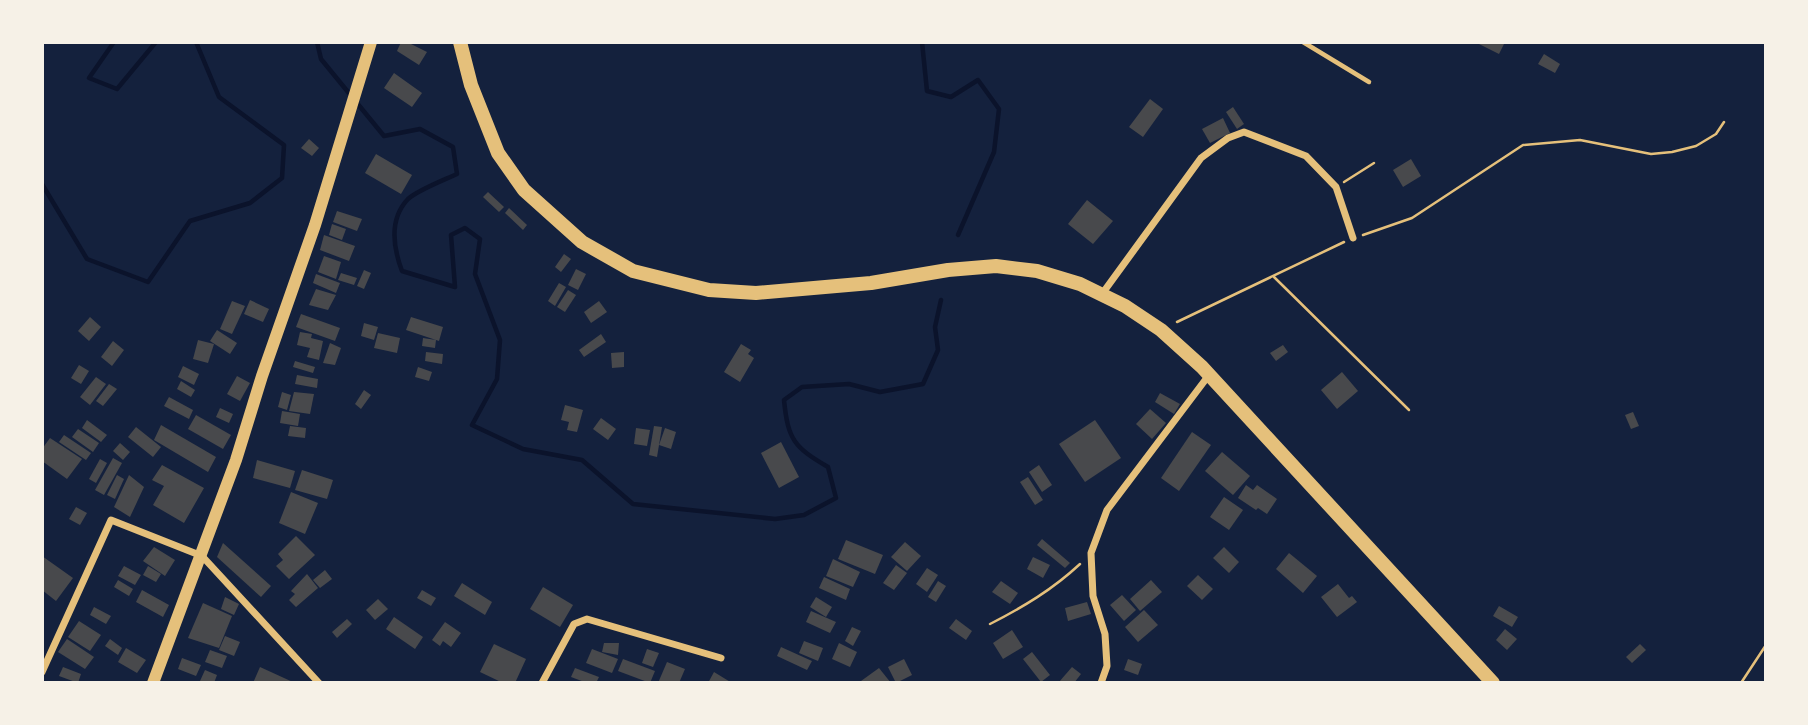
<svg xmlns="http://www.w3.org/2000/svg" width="1808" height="725" font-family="Helvetica,sans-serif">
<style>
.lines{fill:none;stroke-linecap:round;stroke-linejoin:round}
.stream{stroke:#0b132b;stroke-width:4.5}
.building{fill:#48494c}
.path{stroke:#e5c07b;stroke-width:2.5}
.service{stroke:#e5c07b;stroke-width:4.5}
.minor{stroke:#e5c07b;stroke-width:7}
.secondary{stroke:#e5c07b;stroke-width:12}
.primary{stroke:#e5c07b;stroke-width:14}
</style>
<rect width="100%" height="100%" fill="#14213d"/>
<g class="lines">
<g class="stream">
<path d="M114,42L89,78L117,89L156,42"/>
<path d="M317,42L321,59L384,136L420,129L453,147L457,174C444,180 418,190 408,199C389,219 393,247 402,271L455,287L451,235L465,228L480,239L475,274L500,340L497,379L472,425L523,449L582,460L633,504L775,519L804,515L836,498L828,467C794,447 788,440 784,400L802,387L849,384L880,392L923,384L938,350L935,327L941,300"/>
<path d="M922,42L927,91L951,97L978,80L999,109L994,152L958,235"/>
<path d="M42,184L87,259L148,282L190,221L250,203L282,178L284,145L219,97L196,42"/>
</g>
</g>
<g class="building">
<path d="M401,42H407L427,52L419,65L397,51Z"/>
<path d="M1475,42H1505L1499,54Z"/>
<path d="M1544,54L1560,64L1555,73L1538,64Z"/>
<path d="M394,73L422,93L412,107L384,88Z"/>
<path d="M1150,99L1163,109L1143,137L1129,127Z"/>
<path d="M1233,107L1244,124L1237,129L1226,112Z"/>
<path d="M1223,118L1230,133L1210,143L1202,129Z"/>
<path d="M309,139L319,148L312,156L301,148Z"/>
<path d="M376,154L412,175L401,194L365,173Z"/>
<path d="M1411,159L1421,176L1403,187L1393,170Z"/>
<path d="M488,192L504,207L499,212L483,197Z"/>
<path d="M1087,200L1113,221L1093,244L1068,224Z"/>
<path d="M509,208L527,225L523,230L505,213Z"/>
<path d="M337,211L362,219L357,231L333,222Z"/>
<path d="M332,224L346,229L342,240L329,235Z"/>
<path d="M324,235L355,246L349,261L320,250Z"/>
<path d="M564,254L571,259L561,272L555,267Z"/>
<path d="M324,256L341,262L336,279L318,272Z"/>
<path d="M576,269L586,274L578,290L568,285Z"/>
<path d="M364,270L371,273L364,289L357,286Z"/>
<path d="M341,273L357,278L354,285L338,280Z"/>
<path d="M316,274L340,283L336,293L313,283Z"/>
<path d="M559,283L566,287L555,306L548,301Z"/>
<path d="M316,289L336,295L328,310L309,305Z"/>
<path d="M568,290L576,295L565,312L557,307Z"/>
<path d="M250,300L269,309L263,322L244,314Z"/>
<path d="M232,301L245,306L232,334L220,329Z"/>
<path d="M599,301L607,312L591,323L584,312Z"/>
<path d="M301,314L340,328L335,341L296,327Z"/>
<path d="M90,317L101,327L89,341L78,331Z"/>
<path d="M411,317L443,327L439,341L436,340L435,348L422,346L423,338L436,340L406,330Z"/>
<path d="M364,323L378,327L374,340L361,336Z"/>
<path d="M217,330L237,343L230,354L210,341Z"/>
<path d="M300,332L312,334L311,338L323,341L319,360L307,357L310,348L297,345Z"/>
<path d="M378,333L400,338L397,353L374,348Z"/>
<path d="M601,334L606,342L584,357L579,350Z"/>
<path d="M198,340L214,344L208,363L193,359Z"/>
<path d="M113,341L124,350L112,366L101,357Z"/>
<path d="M330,343L341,348L335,365L323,363Z"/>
<path d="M741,344L751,350L748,354L754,358L740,382L724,372Z"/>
<path d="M1283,345L1288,352L1276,361L1270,353Z"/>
<path d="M426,352L443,354L442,364L425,361Z"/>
<path d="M624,352V367L612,368L611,353Z"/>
<path d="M295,361L315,367L313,373L293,367Z"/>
<path d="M79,365L89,371L81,384L71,378Z"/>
<path d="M183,366L199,374L194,385L178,377Z"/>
<path d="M418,367L432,372L429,381L415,377Z"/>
<path d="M1342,372L1358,391L1337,409L1321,390Z"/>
<path d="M297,375L318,379L317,388L295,384Z"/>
<path d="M237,376L250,383L240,401L227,394Z"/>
<path d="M96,377L106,384L90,405L80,397Z"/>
<path d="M181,381L195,390L191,397L177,389Z"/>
<path d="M109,384L117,389L103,406L96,401Z"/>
<path d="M364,390L371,395L361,409L355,404Z"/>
<path d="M282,392L291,395L287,410L278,407Z"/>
<path d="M294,392L314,394L310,414L289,411Z"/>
<path d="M1160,393L1180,404L1174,414L1155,402Z"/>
<path d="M169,397L193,410L189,419L164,406Z"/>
<path d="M565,405L583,410L577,432L567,430L569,422L561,420Z"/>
<path d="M220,408L233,414L229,423L216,417Z"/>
<path d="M1150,409L1166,423L1152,439L1136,424Z"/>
<path d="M282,411L300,414L298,426L280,423Z"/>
<path d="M1633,412L1639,426L1631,429L1625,415Z"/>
<path d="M196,415L231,435L223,449L188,429Z"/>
<path d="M601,418L616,429L608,440L593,429Z"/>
<path d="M87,420L107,435L101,442L82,428Z"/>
<path d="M1095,420L1121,458L1085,482L1059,444Z"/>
<path d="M161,425L216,457L208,472L154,440Z"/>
<path d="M290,426L306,428L305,438L288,436Z"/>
<path d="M654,426L662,427L657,457L649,455Z"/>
<path d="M136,427L161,447L153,457L128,437Z"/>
<path d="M636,428L650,430L647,446L634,444Z"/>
<path d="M665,428L676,432L671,449L659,445Z"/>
<path d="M78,429L99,443L93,452L72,437Z"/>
<path d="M1192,432L1211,445L1179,491L1161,478Z"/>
<path d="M64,435L91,453L86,460L59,442Z"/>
<path d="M50,438L82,459L67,479L42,461V449Z"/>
<path d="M781,442L799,477L779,488L761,453Z"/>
<path d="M120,443L130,452L123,460L113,451Z"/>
<path d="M1222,452L1250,476L1233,495L1205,471Z"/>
<path d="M113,458L122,463L104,495L95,490Z"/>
<path d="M100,459L107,463L96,483L89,479Z"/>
<path d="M257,460L295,471L290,488L253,478Z"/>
<path d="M162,465L204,488L184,523L153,505L164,486L152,480Z"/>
<path d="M1039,465L1052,485L1042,492L1029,472Z"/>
<path d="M302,470L333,480L327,499L295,490Z"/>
<path d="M117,475L124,479L115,499L107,495Z"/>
<path d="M129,475L144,487L130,517L114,507Z"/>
<path d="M1028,477L1043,500L1035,505L1020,482Z"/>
<path d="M1246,485L1253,490L1257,485L1277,499L1267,514L1258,508L1256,510L1238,498Z"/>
<path d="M291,492L318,503L305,534L279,523Z"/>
<path d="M1224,497L1243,510L1229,530L1210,517Z"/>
<path d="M76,507L87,513L80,525L69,519Z"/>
<path d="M296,536L315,555L289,579L276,566L283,560L278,554Z"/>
<path d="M1042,539L1070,563L1065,568L1037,545Z"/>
<path d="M846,540L883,555L875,574L838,559Z"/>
<path d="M905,542L921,556L907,571L891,557Z"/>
<path d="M223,543L271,586L261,597L217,557Z"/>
<path d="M154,547L175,560L165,576L143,561Z"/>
<path d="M1224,547L1239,562L1229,573L1213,558Z"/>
<path d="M1289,553L1317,576L1303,593L1276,569Z"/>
<path d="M42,556L73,578L56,601L42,590Z"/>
<path d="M1033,557L1050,565L1043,578L1027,569Z"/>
<path d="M833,559L860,572L853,587L826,576Z"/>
<path d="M896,565L907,573L894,590L883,583Z"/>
<path d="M124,566L141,575L135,585L118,576Z"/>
<path d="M148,566L161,574L156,582L143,575Z"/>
<path d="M927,568L938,575L927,592L916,584Z"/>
<path d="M325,570L332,579L320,588L313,580Z"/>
<path d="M307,574L318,588L296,607L289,600L295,594L291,591Z"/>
<path d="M1198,575L1213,589L1202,600L1187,586Z"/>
<path d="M824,577L850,589L846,600L819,588Z"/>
<path d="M118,580L133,589L129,596L114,587Z"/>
<path d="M1151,580L1162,592L1140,611L1130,599Z"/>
<path d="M938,581L946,586L936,602L928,597Z"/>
<path d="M1001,581L1018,593L1010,604L992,592Z"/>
<path d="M462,583L492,602L485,615L454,596Z"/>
<path d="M1338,584L1349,598L1352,596L1357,602L1337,617L1321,597Z"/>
<path d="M543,587L573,605L560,627L530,609Z"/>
<path d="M142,590L169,605L163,617L136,602Z"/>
<path d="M422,590L436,598L431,606L417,598Z"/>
<path d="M1122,595L1136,610L1124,621L1110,605Z"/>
<path d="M225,597L239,604L234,615L221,609Z"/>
<path d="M816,597L832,607L826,617L810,607Z"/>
<path d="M378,599L388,609L375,620L366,610Z"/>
<path d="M1087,602L1091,614L1068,621L1065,608Z"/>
<path d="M203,603L232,616L219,648L188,638Z"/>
<path d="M1499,606L1518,617L1512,627L1493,616Z"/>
<path d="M94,607L111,616L106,624L90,615Z"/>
<path d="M1144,610L1158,625L1138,642L1125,627Z"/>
<path d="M811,611L836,622L830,633L806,622Z"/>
<path d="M394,617L423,637L415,649L386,629Z"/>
<path d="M347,619L352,624L337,638L332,632Z"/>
<path d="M956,619L972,631L966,640L949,628Z"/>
<path d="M79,621L101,635L90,651L68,637Z"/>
<path d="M445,622L461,633L451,647L443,641L440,646L432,640Z"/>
<path d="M852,627L861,631L853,646L845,641Z"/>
<path d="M1505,629L1517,639L1507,650L1496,640Z"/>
<path d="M1012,630L1023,647L1003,659L993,643Z"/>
<path d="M225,636L240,642L234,656L219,650Z"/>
<path d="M67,639L94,657L85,669L58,652Z"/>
<path d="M110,639L122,648L118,655L105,646Z"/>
<path d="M804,641L823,648L818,661L799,653Z"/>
<path d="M604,643H619L618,655L602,652Z"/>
<path d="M839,643L857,652L850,667L832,659Z"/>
<path d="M494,644L526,659L515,683H503L480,672Z"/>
<path d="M1640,644L1646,650L1632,663L1626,657Z"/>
<path d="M781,647L812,661L807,670L777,656Z"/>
<path d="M126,648L146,660L137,673L118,662Z"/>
<path d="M592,649L618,659L612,673L586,663Z"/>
<path d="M647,649L659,653L653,667L642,663Z"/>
<path d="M210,650L227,656L222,668L205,662Z"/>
<path d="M1032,652L1050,675L1041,682L1023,659Z"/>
<path d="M182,658L201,665L196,676L178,669Z"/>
<path d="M623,659L655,671L650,683L618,671Z"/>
<path d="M904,659L912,675L896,683L888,667Z"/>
<path d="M1128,659L1142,664L1138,675L1124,670Z"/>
<path d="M667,662L685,669L679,683H658Z"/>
<path d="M63,667L81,674L78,683L59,676Z"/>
<path d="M260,667L295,683H253Z"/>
<path d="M1072,667L1081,674L1074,683H1060L1059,682Z"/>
<path d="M575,668L599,677L596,683H587L571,677Z"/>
<path d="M879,668L891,683H863L861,681Z"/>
<path d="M205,670L217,675L214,683L200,681Z"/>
<path d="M714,672L732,683H708Z"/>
</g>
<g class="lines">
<g class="path">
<path d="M1344,182L1374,163"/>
<path d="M1363,235L1412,218L1523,145L1580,140L1651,154L1672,152L1696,146L1716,134L1724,122"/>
<path d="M1274,277L1409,410"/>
<path d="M1177,322L1344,242"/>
<path d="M990,624C1023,607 1052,590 1080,564"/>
<path d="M1741,683L1766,645"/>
</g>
<path class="service" d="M1303,42L1369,82"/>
<g class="minor">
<path d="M1102,294L1201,158L1228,138L1244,132L1306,156L1336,187L1353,238"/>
<path d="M42,672L111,520L202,556L319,683"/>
<path d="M542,683L574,624L587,619L721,658"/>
<path d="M1101,683L1107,666L1105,634L1093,596L1091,553L1107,510L1209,375"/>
</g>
<path class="secondary" d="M153,683L236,460L262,376L315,225L371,42"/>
<path class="primary" d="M460,42L471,85L498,153L524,190L582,242L633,271L709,290L756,293L871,283L948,270L996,266L1037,271L1080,284L1125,306L1161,330L1202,367L1493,683"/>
</g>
<rect width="1808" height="725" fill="none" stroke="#f6f1e7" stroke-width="88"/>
</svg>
